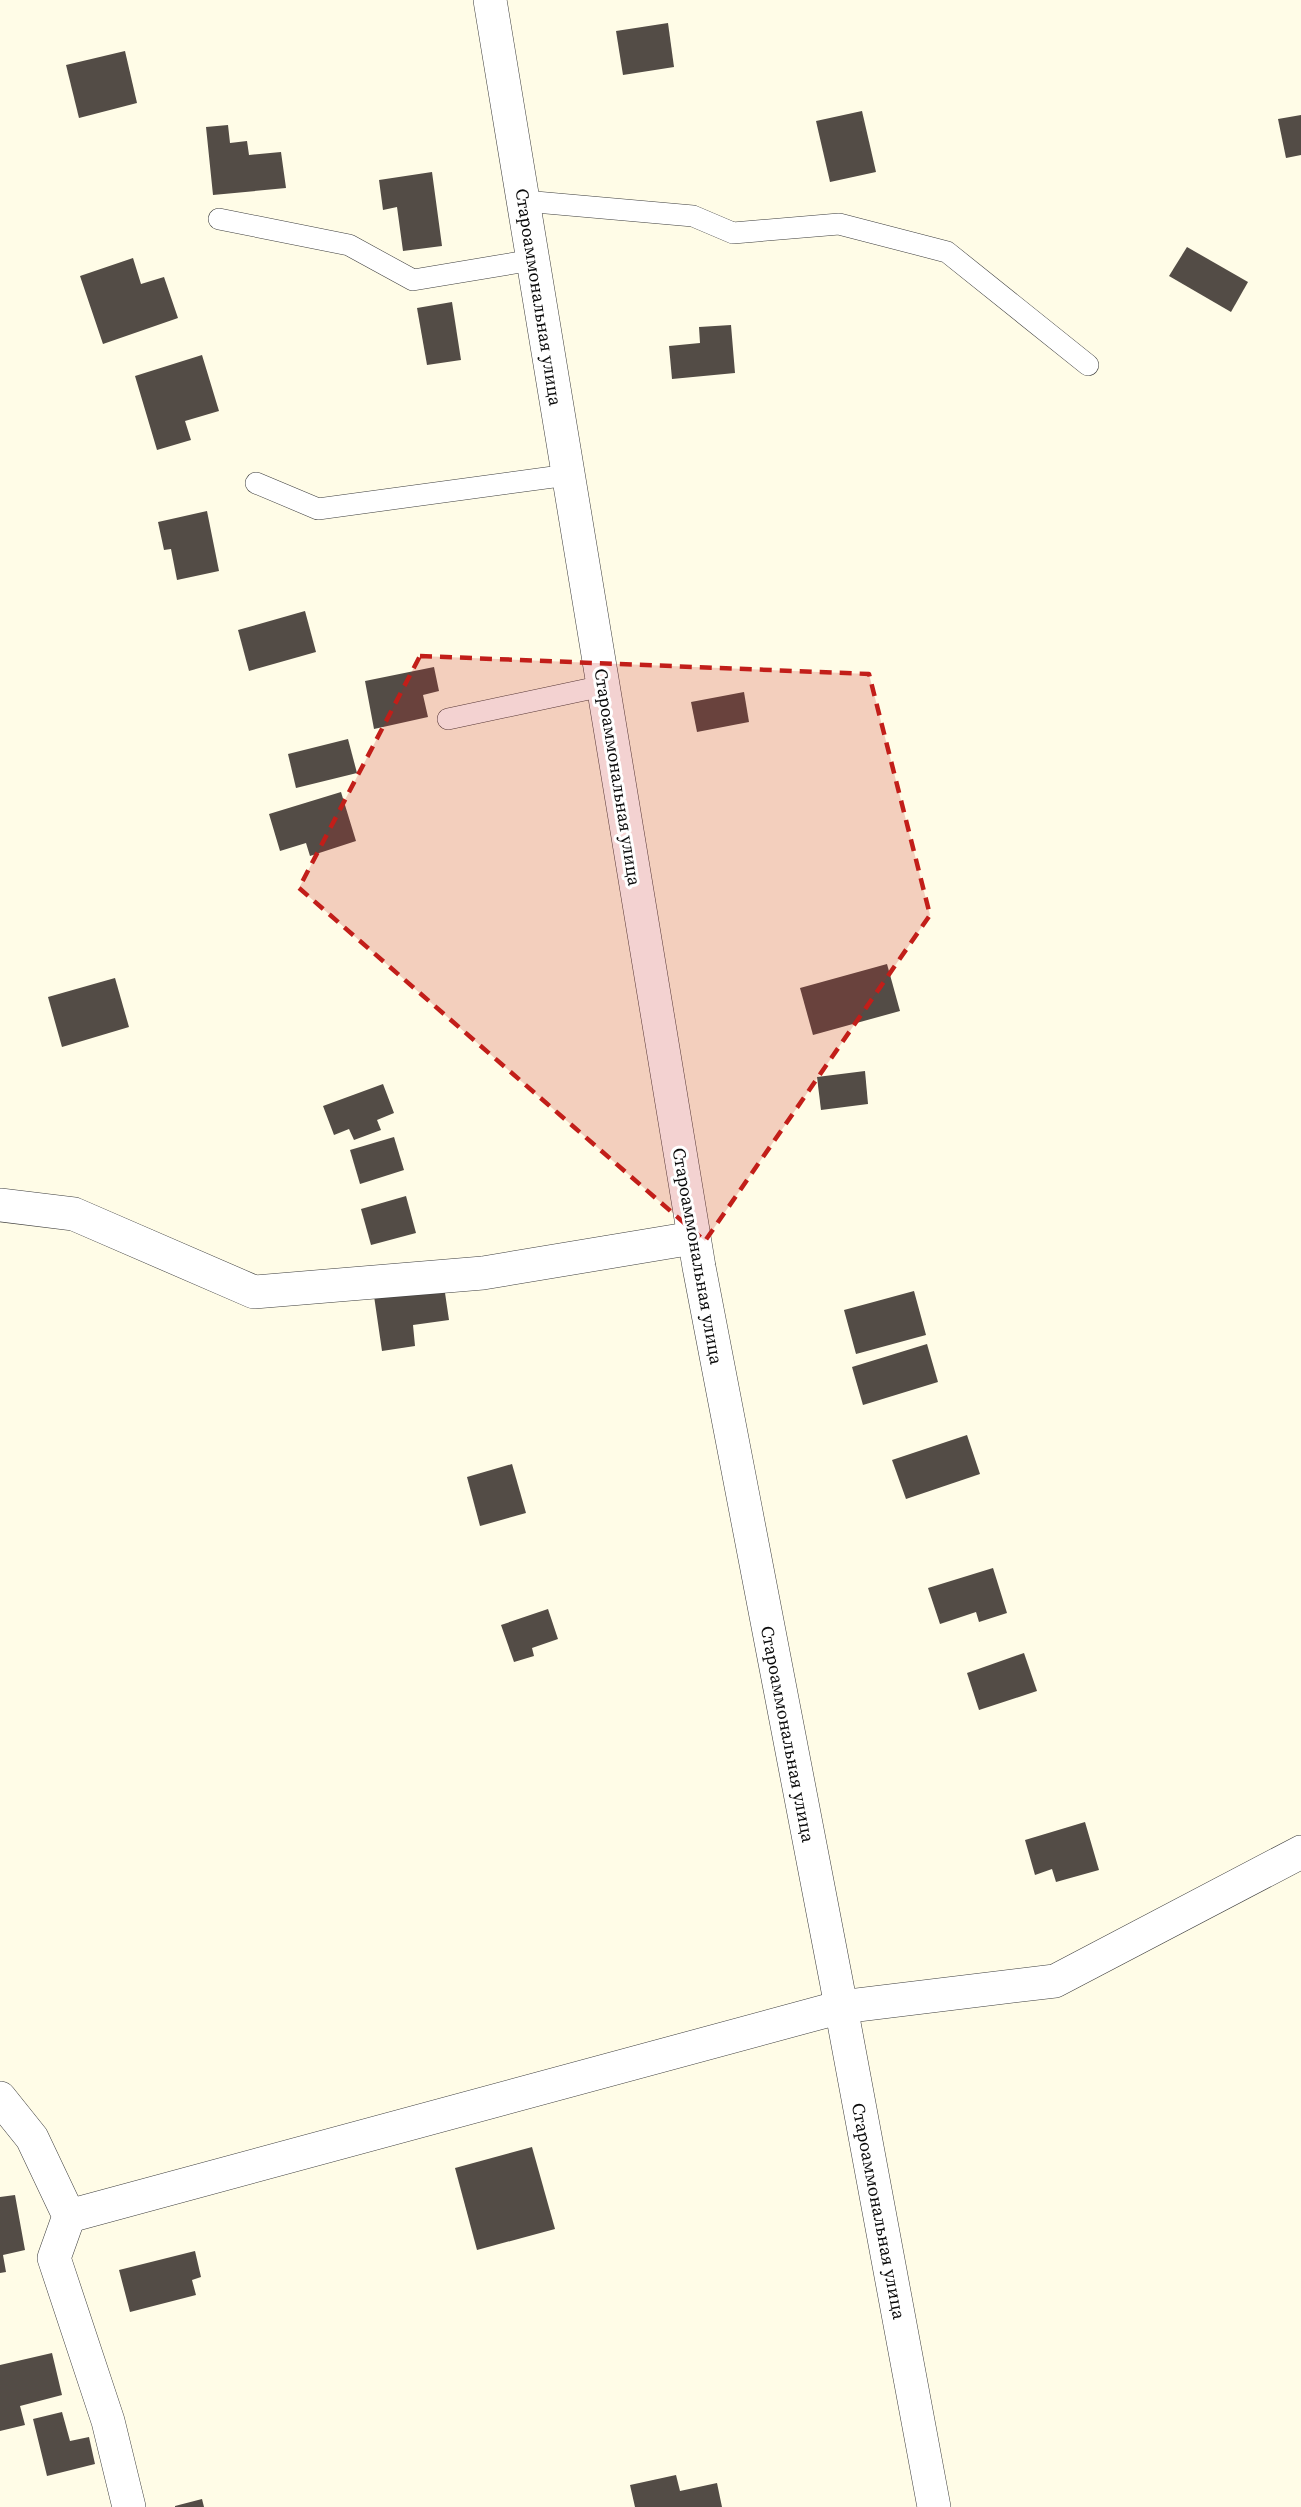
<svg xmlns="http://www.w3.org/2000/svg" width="1301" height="2507" font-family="'Source Serif 4',serif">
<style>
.building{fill:#534c46}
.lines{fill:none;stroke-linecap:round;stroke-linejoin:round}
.lane-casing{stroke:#3d3d3d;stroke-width:22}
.street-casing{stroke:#3d3d3d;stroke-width:34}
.lane{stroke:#fff;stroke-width:21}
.street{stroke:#fff;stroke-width:33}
.marked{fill:#c21e19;fill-opacity:0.2;stroke:#c21e19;stroke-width:4.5;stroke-dasharray:12 8;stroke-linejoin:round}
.labels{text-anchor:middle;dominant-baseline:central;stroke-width:6;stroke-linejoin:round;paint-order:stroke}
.street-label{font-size:18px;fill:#0a0a0a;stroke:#fff}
</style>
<rect width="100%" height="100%" fill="#fffce7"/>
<g class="building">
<path d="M668,23L674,67L623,75L616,31Z"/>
<path d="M125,51L137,103L79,118L66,65Z"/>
<path d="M862,111L876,172L830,182L816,121Z"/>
<path d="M1301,115V155L1286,158L1278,119Z"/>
<path d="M228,125L230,143L247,141L249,155L281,152L286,188L213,195L206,127Z"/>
<path d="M432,172L442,246L403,251L397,207L383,210L379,180Z"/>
<path d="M1187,247L1248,282L1231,312L1169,276Z"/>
<path d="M133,258L141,284L164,277L178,318L103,344L80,276Z"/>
<path d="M452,302L461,360L427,365L417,308Z"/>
<path d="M731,325L735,373L672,379L669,346L700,343L699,327Z"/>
<path d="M202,355L219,411L185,421L191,440L157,450L135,376Z"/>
<path d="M207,511L219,571L177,580L171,549L164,550L158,522Z"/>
<path d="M305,611L316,652L249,671L238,630Z"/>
<path d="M434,667L439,691L423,695L428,717L374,729L365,681Z"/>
<path d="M744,692L749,722L697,732L691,702Z"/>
<path d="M348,739L357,773L296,788L288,754Z"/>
<path d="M341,792L356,841L310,856L306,843L280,851L269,814Z"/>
<path d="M887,964L900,1011L813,1035L800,988Z"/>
<path d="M115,978L129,1027L62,1047L48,997Z"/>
<path d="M865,1071L868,1104L821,1110L817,1077Z"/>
<path d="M383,1084L394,1113L377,1120L381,1130L354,1140L349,1129L334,1135L323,1106Z"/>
<path d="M394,1137L404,1170L360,1184L350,1150Z"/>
<path d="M406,1196L416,1233L371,1245L361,1209Z"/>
<path d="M444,1286L449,1320L413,1325L415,1346L382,1351L374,1296Z"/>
<path d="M914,1291L926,1335L856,1354L844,1310Z"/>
<path d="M927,1344L938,1382L863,1405L852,1367Z"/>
<path d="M967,1435L980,1474L906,1499L892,1460Z"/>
<path d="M512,1464L526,1513L480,1526L467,1477Z"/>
<path d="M993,1568L1007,1613L979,1622L976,1612L940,1624L928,1588Z"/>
<path d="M548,1609L558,1639L532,1648L534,1656L514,1662L501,1625Z"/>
<path d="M1024,1653L1037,1691L979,1710L967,1673Z"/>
<path d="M1085,1822L1099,1870L1056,1882L1052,1869L1035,1875L1025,1840Z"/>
<path d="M532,2147L555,2229L477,2250L455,2168Z"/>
<path d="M15,2195L25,2250L3,2255L6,2272L0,2273V2197Z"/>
<path d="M195,2251L201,2277L192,2280L196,2295L130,2312L119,2270Z"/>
<path d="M52,2353L62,2395L20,2406L25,2425L0,2431V2365Z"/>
<path d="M62,2412L70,2441L89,2437L95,2464L47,2476L33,2419Z"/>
<path d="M676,2475L680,2491L717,2483L722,2507H635L630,2485Z"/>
<path d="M202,2499L204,2507H175V2506Z"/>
</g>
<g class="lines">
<defs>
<g id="lane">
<path d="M524,201L693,216L733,233L839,224L947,252L1088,365"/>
<path d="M219,219L349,245L413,280L533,260"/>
<path d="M256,483L318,509L568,475"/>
<path d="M448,719L603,686"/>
</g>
<g id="street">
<path d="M490,0L699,1267L836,1980L934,2507"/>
<path d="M0,1205L74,1214L254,1292L483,1273L693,1238"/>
<path d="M0,2098L32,2138L69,2216L54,2258L108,2421L129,2507"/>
<path d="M69,2216L841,2007L1055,1981L1301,1852"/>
</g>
</defs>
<use href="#lane" class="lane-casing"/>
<use href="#street" class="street-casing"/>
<use href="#lane" class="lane"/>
<use href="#street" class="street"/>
</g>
<path class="marked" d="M420,656L869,674L930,915L705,1241L299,888Z"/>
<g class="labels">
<g class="street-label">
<text transform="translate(539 297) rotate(81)">Староаммональная улица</text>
<text transform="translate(618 777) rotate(81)">Староаммональная улица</text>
<text transform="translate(698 1256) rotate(80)">Староаммональная улица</text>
<text transform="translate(788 1734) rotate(79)">Староаммональная улица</text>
<text transform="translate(879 2211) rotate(79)">Староаммональная улица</text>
</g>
</g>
</svg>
